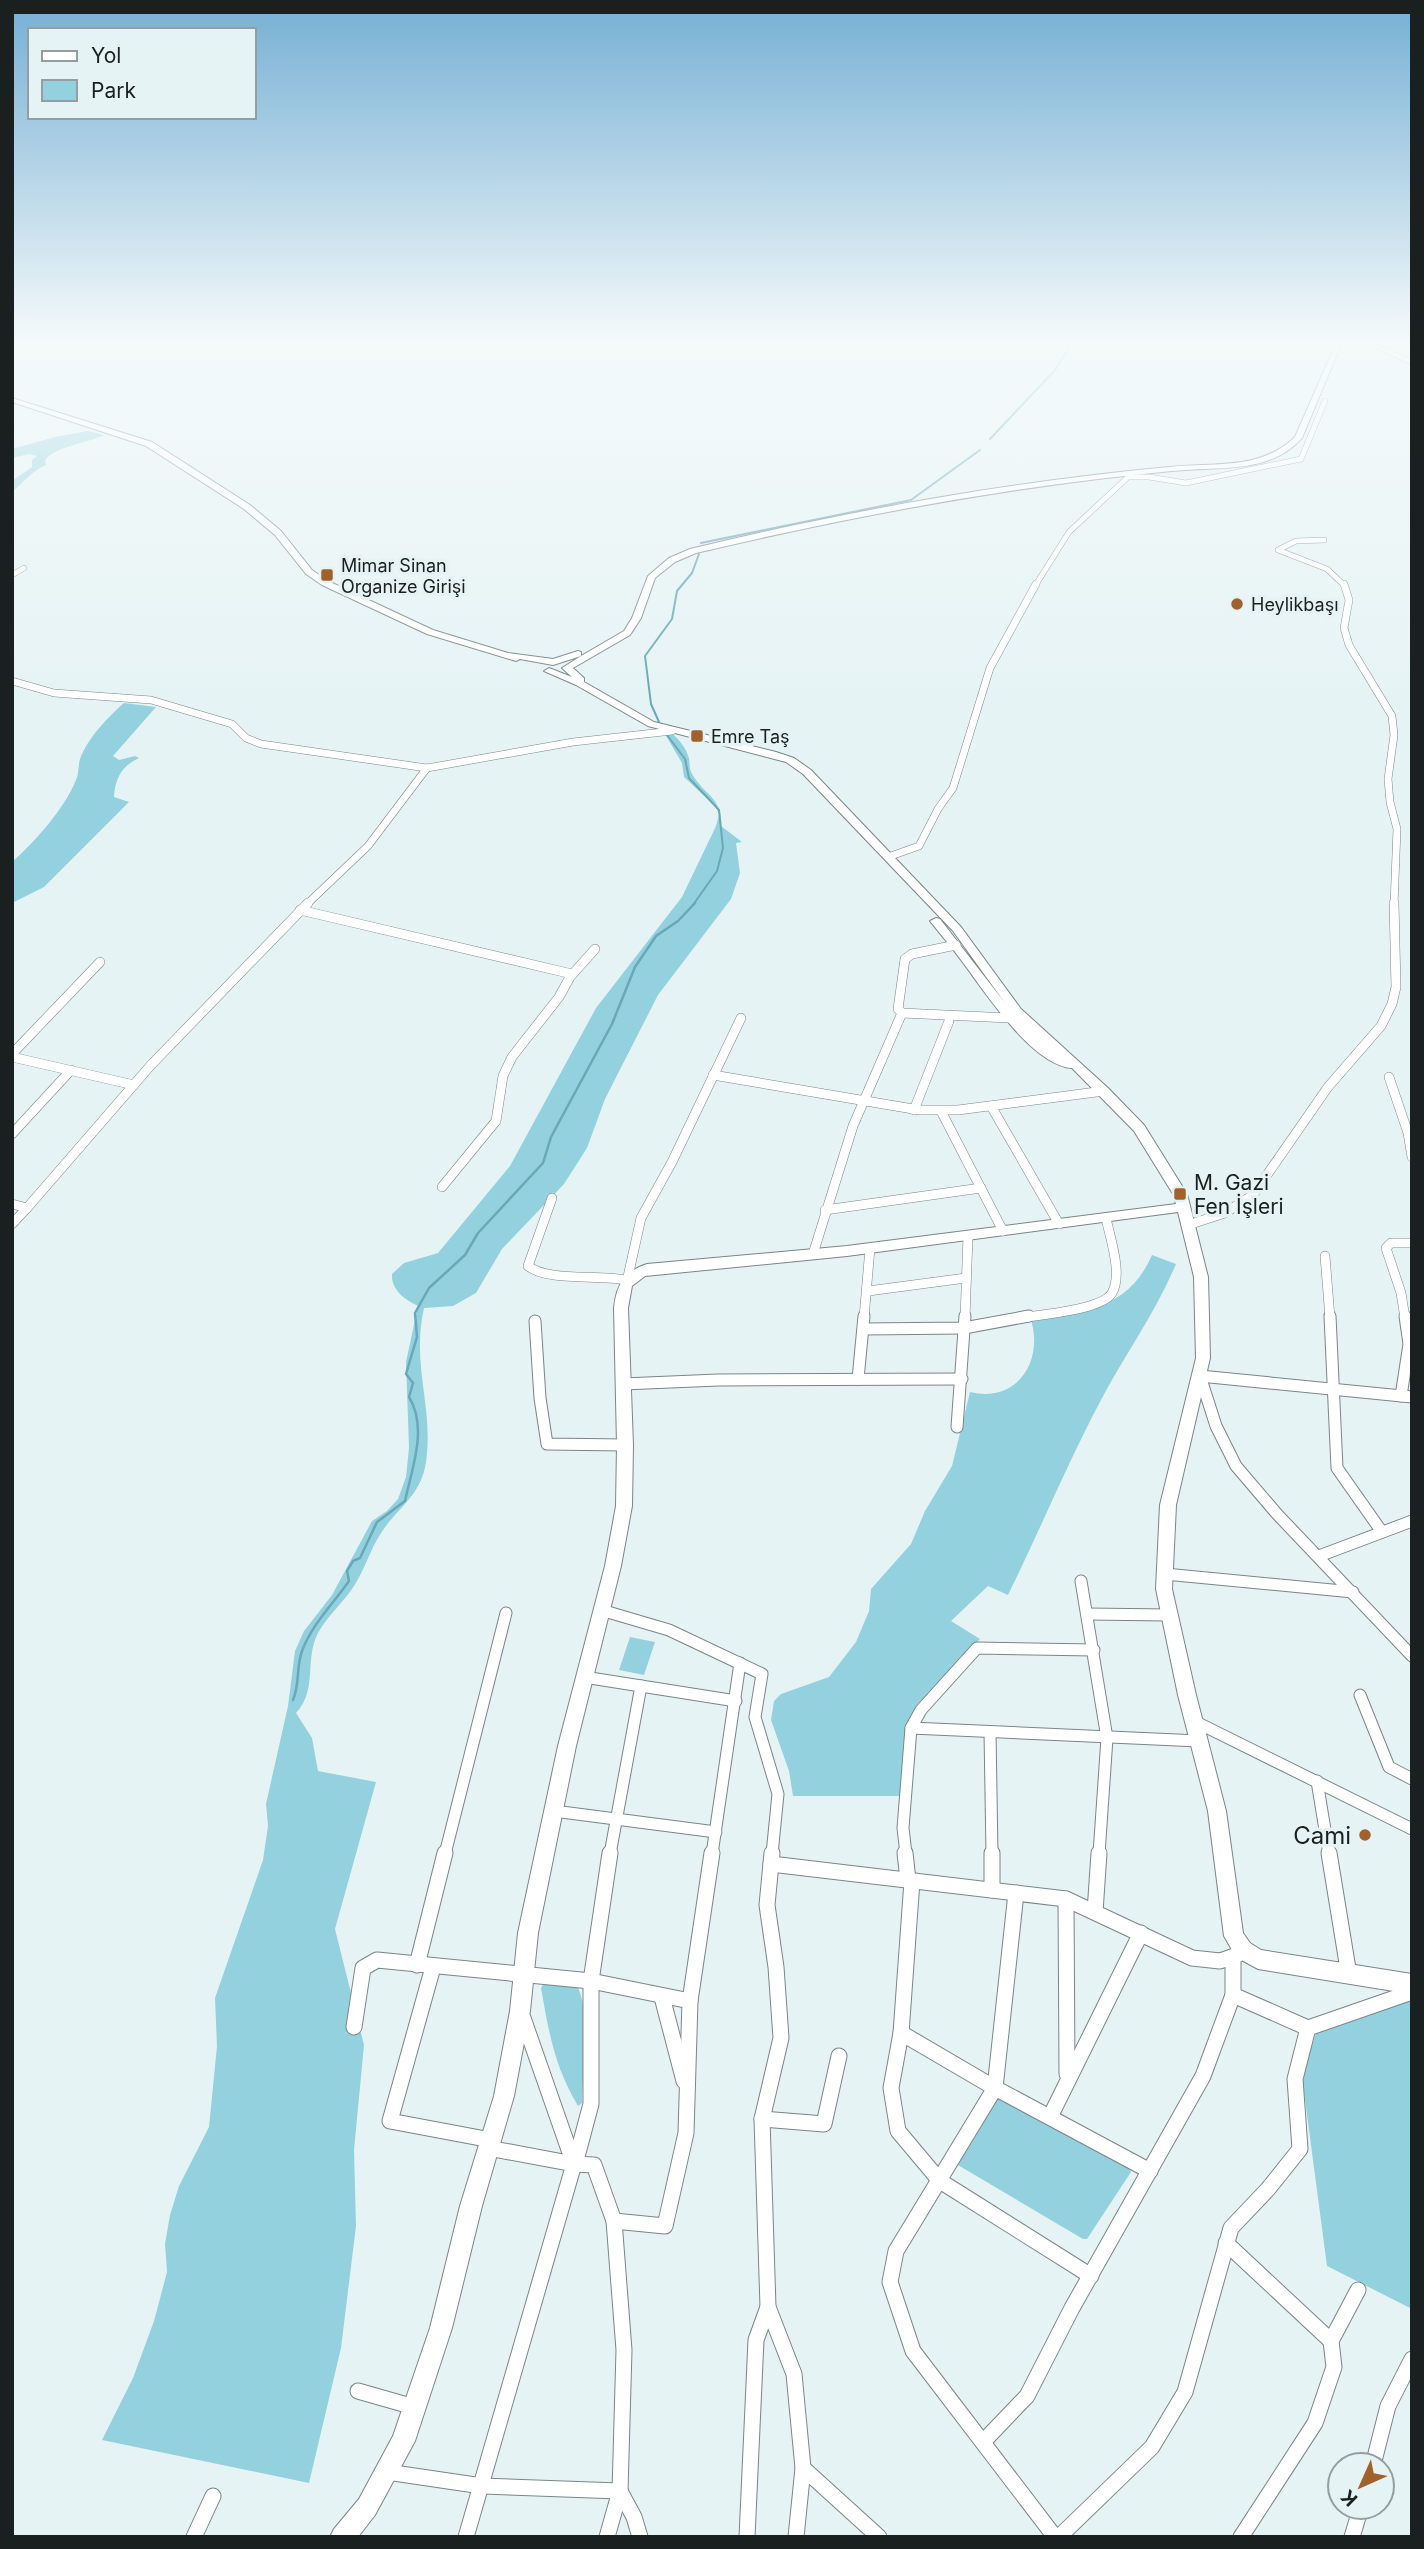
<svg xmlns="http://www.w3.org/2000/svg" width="1424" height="2549" font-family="Inter,sans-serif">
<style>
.green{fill:#94d1df}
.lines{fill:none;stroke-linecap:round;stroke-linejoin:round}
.stream-far1{stroke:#69a8b6;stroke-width:2}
.stream{stroke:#69a8b6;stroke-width:2.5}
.street-far4-casing{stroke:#7a8588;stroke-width:6}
.street-far3-casing{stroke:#7a8588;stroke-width:8}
.street-far2-casing{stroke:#7a8588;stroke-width:10}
.street-far1-casing{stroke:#7a8588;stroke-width:13}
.street-casing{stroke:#7a8588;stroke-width:17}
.secondary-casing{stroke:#7a8588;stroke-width:2}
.street-far4{stroke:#fff;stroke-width:5}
.street-far3{stroke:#fff;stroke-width:7}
.street-far2{stroke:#fff;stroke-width:9}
.street-far1{stroke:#fff;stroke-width:11}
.street{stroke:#fff;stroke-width:15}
.secondary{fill:#fff;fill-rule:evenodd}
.poi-dot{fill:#a1612b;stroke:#e6f3f5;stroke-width:2.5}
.labels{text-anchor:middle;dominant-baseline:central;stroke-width:7;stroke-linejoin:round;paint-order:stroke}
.far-poi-label{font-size:18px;fill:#1a1f20;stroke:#e6f3f5;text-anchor:start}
.poi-label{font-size:21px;fill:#1a1f20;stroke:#e6f3f5;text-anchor:start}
.near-poi-label{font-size:24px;fill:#1a1f20;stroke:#e6f3f5;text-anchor:end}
</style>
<rect width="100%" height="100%" fill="#e6f3f5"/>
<g class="green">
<path d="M88,431L104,435C87,443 54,447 45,460L46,465C33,470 23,483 12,492V481L32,467V460L37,456L29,454L12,458V449L55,437Z"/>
<path d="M124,703L156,707L113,756L119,760L135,756L139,758C122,766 115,778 114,797L129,802L44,887L12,903V862C34,843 65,808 76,780C79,774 78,766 80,759C88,738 107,718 124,703Z"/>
<path d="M665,734H673C680,741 686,748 689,758C690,764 689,769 692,774C705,796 723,798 721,826L742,842L736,843L740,873L731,899L658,995L605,1099L587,1148L564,1184L502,1249L476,1293L453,1306L424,1308C411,1365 434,1408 426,1462C421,1496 398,1507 381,1533C370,1550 365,1569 354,1586C343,1603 328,1615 318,1633C304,1660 318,1689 296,1713L312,1738L318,1771L376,1782L335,1929L364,2045L354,2150L356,2226L341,2348L309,2483L102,2440L133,2378L154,2321L167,2272L165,2244L170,2215L179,2186L209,2127L217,2046L215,1998L263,1860L268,1826L266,1804L288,1706L295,1651L304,1631L332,1595L372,1521L387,1511L398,1499L406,1477L409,1448L406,1362L418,1306C405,1300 391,1290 392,1274L404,1263L438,1253L510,1166L596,1008L682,897L716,826L719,815L716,807L684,777L682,763Z"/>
<path d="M1152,1255L1176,1264C1155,1314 1125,1354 1101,1400C1067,1464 1040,1530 1008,1595L988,1586L951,1621L980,1639L915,1707L901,1796H793L789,1771L771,1720L774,1701L781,1694L829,1677L856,1642L869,1611L871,1589L911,1544L925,1511L952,1466L970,1392C1018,1404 1045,1359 1030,1317C1085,1308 1126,1313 1152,1255Z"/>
<path d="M630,1637L655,1642L644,1675L619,1670Z"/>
<path d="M544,1983L577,1986C591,2010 582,2072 582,2103L578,2106C554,2065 549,2033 541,1988Z"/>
<path d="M1412,2000V2309L1327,2266L1302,2077L1317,2030Z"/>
<path d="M997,2090L1125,2156L1131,2172L1087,2239H1083L951,2161Z"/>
</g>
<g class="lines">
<g class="stream-far1">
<path d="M990,439L1055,370L1074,339"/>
<path d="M701,543L911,500L980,450"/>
<path d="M659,722L651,704L645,656L672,619L677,591L692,573L699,554"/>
<path d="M667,735L685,759L689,778L719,810L723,848L717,871L693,905"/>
</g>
<path class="stream" d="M293,1700C300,1684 296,1667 302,1651C312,1624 333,1604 349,1581L347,1571L353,1561L360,1558L377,1522L405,1501C412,1468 428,1428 409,1397L413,1383L406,1374L417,1337L415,1313L429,1288L465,1255L478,1233L543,1163L551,1137L612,1024L635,967L656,936L678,921L695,903"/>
<defs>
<g id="street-far4">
<path d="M1324,540L1296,541L1278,550L1327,569L1345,586"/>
<path d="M12,575L24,568"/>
<path d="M1035,586L1069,532L1128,477H1149L1186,483L1301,459L1325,401"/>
</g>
<g id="street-far3">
<path d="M1344,584L1349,600L1344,628L1349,645L1392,716L1394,735L1388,779L1390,802L1397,829L1394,905"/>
<path d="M12,681L54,693L151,700L232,724L246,738L261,744L427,768L573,742L672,731"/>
<path d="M888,857L919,846L938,809L953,788L990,668L1036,584"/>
<path d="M306,905L368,846L427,768"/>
</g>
<g id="street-far2">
<path d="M300,910L572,974"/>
<path d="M902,1013L1009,1018"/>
<path d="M12,1054L100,962"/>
<path d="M12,1057L134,1085"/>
<path d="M713,1075L919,1110H958L1104,1091"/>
<path d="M1389,1077L1408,1133L1412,1157"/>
<path d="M991,1106L1059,1224"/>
<path d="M914,1110L949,1021"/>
<path d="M941,1111L1003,1231"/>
<path d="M12,1134L71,1070"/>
<path d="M442,1187L496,1121L503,1076L512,1057L559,997L570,977L595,949"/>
<path d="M552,1198L528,1266C548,1282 598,1274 626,1280"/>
<path d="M12,1204L27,1208L12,1224"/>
<path d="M27,1208L151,1065L308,903"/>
<path d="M825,1210L981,1188"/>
<path d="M1188,1225L1225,1213L1253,1195L1328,1087L1381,1026L1392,1004L1396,987L1394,903"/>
<path d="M813,1254L853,1126L902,1013L898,1009L905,959L912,954L956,945"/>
<path d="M1325,1256L1330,1318"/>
<path d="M627,1281L641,1218L672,1162L741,1018"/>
<path d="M868,1291L966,1278"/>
<path d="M864,1318L870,1248"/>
<path d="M965,1318L968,1236"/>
<path d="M1019,1318C1039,1315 1102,1310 1112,1293C1123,1274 1110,1238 1106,1218"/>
<path d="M1405,1318L1401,1293L1386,1248L1391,1243H1412"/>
</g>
<g id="street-far1">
<path d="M1330,1316L1337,1468L1382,1532"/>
<path d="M535,1321L540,1398L547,1444L625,1445"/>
<path d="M864,1329L964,1328L1029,1316"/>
<path d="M858,1379L864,1316"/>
<path d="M623,1384L718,1380L962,1379"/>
<path d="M1401,1396L1409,1344L1405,1316"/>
<path d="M1412,1397L1200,1376L1216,1426L1236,1466L1277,1514L1412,1656"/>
<path d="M957,1427L965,1316"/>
<path d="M1319,1556L1412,1521"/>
<path d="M1165,1574L1353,1592"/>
<path d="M1081,1581L1107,1738L1099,1854"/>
<path d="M601,1610L669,1630L762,1674L755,1717L778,1794L772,1854"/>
<path d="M1087,1614L1169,1615"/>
<path d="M584,1677L736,1701"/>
<path d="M1360,1695L1389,1767L1412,1779"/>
<path d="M1194,1721L1412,1829"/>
<path d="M911,1728L1199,1741"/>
<path d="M990,1732L992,1854"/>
<path d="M1317,1781L1329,1854"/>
<path d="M554,1811L716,1832"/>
<path d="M445,1854L506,1613"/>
<path d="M610,1854L641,1686"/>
<path d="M712,1854L740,1663"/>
<path d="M906,1854L903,1828L911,1728L921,1710L977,1648L1094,1650"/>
</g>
<g id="street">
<path d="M772,1853L767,1905L776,1967L781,2038L762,2119L768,2307L794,2374L803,2468L796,2537"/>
<path d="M905,1853L908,1880"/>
<path d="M992,1853V1890"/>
<path d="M1329,1853L1349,1975"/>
<path d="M771,1864L1066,1899L1192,1958L1220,1961L1237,1955"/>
<path d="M912,1881L901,2033L891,2088L898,2131L940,2181L1091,2276"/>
<path d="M1016,1893L995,2088L896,2251L890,2282L913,2351L1055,2537"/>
<path d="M1066,1899L1067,2074"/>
<path d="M1095,1912L1099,1853"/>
<path d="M417,1965L445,1853"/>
<path d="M433,1967L390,2121L491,2140"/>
<path d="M1233,1995L1308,2028"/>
<path d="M662,1997L684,2081"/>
<path d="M354,2027L363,1968L377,1960L591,1981L690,2001"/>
<path d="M901,2033L995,2088L1150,2171"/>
<path d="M1050,2117L1141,1933"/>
<path d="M762,2119L824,2124L839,2056"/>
<path d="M575,2164L591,2104V1981L610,1853"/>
<path d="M614,2221L665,2226L686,2133L690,2001L712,1853"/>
<path d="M1226,2243L1331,2341"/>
<path d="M358,2391L414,2407"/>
<path d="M983,2442L1027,2396L1072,2308L1203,2076L1233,1995V1957"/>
<path d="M1373,2465L1388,2406L1412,2359"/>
<path d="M803,2468L879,2537"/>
<path d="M387,2472L482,2486L620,2491L624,2350L614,2221L594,2165L574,2164L488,2148"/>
<path d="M620,2491L634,2517L640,2537"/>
<path d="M194,2537L213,2496"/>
<path d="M466,2537L574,2164L523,2018"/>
<path d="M607,2537L620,2491"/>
<path d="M747,2537L756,2340L768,2307"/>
<path d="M1059,2537L1152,2447L1185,2392L1231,2228L1268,2189L1300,2149L1295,2079L1308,2028L1412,1992"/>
<path d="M1241,2537L1315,2423L1334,2367L1331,2341L1358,2290"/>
<path d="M1352,2537L1361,2507"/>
</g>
<g id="secondary">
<path d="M1338,339H1348L1342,342L1302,438C1269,475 1217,466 1172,471C1012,486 852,516 696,553L675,562L655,578L641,618L630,635L573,668L584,678V682L654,722L776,752L794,758L811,770L961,927L1021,1009L1108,1088L1144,1125L1187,1194L1208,1277L1210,1358L1176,1505L1172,1589L1196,1695L1226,1811L1243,1933L1250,1943L1261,1950L1412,1974V1994L1258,1969L1236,1957L1224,1936L1208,1811L1178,1695L1156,1589L1160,1505L1196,1358L1194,1277L1178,1212L847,1256L645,1276L632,1286L628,1308L633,1445L632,1506L621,1566L576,1746L538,1933L530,2011L514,2096L482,2206L452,2328L415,2441L375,2515L358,2537H330L334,2529L359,2499L393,2436L430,2328L460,2206L494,2096L510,2011L518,1933L558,1746L605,1566L616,1506L617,1445L614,1308C616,1285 625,1271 647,1264L847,1246L1176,1204L1173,1194L1134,1131L1072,1068C1031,1065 984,990 961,960C951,946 940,934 930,921L936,918L940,919L1005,1003L953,931L803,774L786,762L648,726L576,685L544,671L549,668L572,677L562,668L581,656L553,665L520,659L516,661L427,634L322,585L306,574L275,535L244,509L146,446L12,402V398L152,442L250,505L281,531L312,570L328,581L433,630L508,653L553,659L578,651L581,652V656L624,631L632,618L648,576L669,558L690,549C847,511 1008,482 1169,467C1213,462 1260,471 1295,437Z"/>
<path d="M1357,339H1365L1412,360V365Z"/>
</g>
</defs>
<use href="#street-far4" class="street-far4-casing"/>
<use href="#street-far3" class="street-far3-casing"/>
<use href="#street-far2" class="street-far2-casing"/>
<use href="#street-far1" class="street-far1-casing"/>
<use href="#street" class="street-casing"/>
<use href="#secondary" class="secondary-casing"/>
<use href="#street-far4" class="street-far4"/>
<use href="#street-far3" class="street-far3"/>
<use href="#street-far2" class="street-far2"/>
<use href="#street-far1" class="street-far1"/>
<use href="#street" class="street"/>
<use href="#secondary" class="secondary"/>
</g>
<linearGradient id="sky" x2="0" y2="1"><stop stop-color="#75afd4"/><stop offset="0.49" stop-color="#f4fafa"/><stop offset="1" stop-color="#f4fafa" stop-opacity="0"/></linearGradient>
<rect width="1424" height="696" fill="url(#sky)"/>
<g class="poi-dot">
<rect x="320" y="568" width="14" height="14" rx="3.5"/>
<circle cx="1237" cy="604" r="7"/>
<rect x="690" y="729" width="14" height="14" rx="3.5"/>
<rect x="1173" y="1187" width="14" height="14" rx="3.5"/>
<circle cx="1365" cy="1835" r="7"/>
</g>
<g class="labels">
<g class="far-poi-label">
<text x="341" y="565">Mimar Sinan<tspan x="341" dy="21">Organize Girişi</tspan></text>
<text x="1251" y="604">Heylikbaşı</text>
<text x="711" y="736">Emre Taş</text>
</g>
<g class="poi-label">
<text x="1194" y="1182">M. Gazi<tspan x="1194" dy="24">Fen İşleri</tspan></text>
</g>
<g class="near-poi-label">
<text x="1351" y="1835">Cami</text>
</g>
</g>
<rect width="1424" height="2549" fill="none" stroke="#1a1f20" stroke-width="28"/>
<rect x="28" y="28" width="228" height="91" fill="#e6f3f5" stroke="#949ea0" stroke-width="2"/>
<rect x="42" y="51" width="35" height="10" fill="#ffffff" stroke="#949ea0" stroke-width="2"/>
<text x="91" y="63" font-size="21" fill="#1a1f20">Yol</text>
<rect x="42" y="80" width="35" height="21" fill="#94d1df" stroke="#949ea0" stroke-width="2"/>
<text x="91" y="98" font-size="21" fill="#1a1f20">Park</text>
<g transform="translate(1361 2486) rotate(225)"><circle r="33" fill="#e6f3f5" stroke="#949ea0" stroke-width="2"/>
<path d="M0-5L12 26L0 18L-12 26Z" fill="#a1612b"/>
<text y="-10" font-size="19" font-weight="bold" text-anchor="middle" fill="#1a1f20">K</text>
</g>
</svg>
